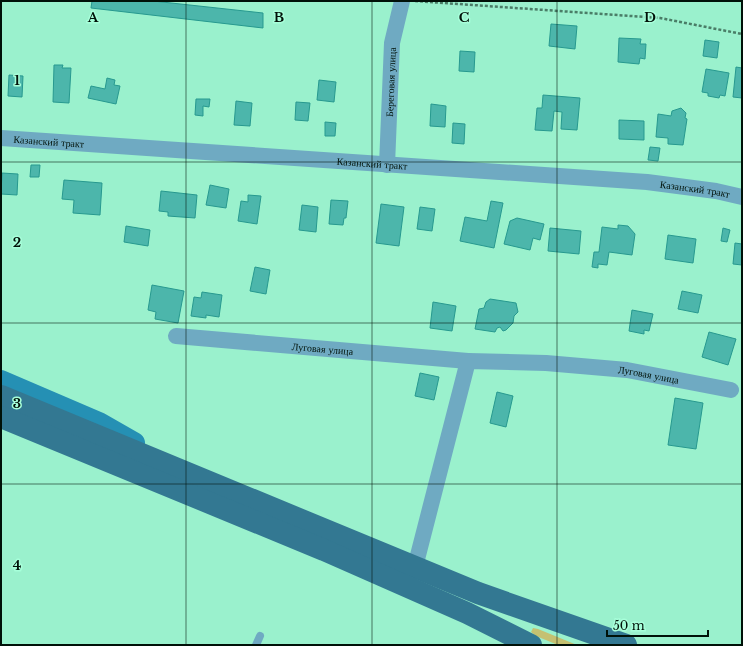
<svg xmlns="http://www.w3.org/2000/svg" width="743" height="646" font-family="'Libre Baskerville',serif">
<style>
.green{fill:#c5c171}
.building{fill:#4cb6ab;stroke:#27998f}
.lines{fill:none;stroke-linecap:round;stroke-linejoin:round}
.path{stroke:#4a7d67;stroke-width:2.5;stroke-dasharray:3 2;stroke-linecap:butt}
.lane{stroke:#6faac2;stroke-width:8}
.street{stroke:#6faac2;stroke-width:16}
.secondary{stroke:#2590b4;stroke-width:22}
.primary{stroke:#337892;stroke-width:22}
.grid{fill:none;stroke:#001108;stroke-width:1;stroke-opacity:0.55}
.labels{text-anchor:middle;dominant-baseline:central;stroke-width:3;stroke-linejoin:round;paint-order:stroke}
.street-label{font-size:10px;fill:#001108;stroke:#a7ffda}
.grid-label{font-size:13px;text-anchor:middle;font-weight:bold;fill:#001108;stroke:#a7ffda;stroke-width:3;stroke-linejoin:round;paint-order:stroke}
</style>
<rect width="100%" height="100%" fill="#9af1cd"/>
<path class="green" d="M533,628L538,629L577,645H558L536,636L531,632Z"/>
<g class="building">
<path d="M92,1H153L263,13V28L91,8Z"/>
<path d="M551,24L577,26L575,49L549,46Z"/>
<path d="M619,38L641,39L640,44H646L645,59L640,58L639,64L618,62Z"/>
<path d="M705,40L719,42L717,58L703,56Z"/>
<path d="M460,51L475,52L474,72L459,71Z"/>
<path d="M54,65H63L62,68H71L69,103L53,102Z"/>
<path d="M736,67L742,68V98L733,97Z"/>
<path d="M706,69L729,73L725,96L720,95L719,98L708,96V93L702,92Z"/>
<path d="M9,75L23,76L22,97L8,96Z"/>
<path d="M107,78L115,80L114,85L120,86L116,104L88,98L91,86L105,89Z"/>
<path d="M319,80L336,82L334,102L317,100Z"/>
<path d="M543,95L580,98L577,130L561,129L562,112L554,111L552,131L535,130L537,108H542Z"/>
<path d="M196,99H210L209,107L203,106V116L195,115Z"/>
<path d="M236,101L252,103L250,126L234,125Z"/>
<path d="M296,102L310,103L308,121L295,120Z"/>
<path d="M431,104L446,106L445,127L430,126Z"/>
<path d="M681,108L686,113L685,118L687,119L683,145L668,144V138L656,137L658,114L671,116L672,111Z"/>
<path d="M619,120L644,121V140L619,139Z"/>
<path d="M325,122L336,123L335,136H325Z"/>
<path d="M453,123L465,124L464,144L452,143Z"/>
<path d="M650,147L660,148L658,161L648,160Z"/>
<path d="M31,165H40L39,177H30Z"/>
<path d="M2,173L18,174L17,195L1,194Z"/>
<path d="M64,180L102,183L100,215L73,213L74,200L62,199Z"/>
<path d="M210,185L229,189L226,208L206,205Z"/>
<path d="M161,191L197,195L195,218L168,216V212L159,211Z"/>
<path d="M248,195L261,196L257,224L238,221L241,201L248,202Z"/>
<path d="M331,200L348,201L346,218H344L343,225L329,224Z"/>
<path d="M491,201L503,203L494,248L460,241L465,217L487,221Z"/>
<path d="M381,204L404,207L399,246L376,243Z"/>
<path d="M302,205L318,207L316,232L299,230Z"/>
<path d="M420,207L435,209L432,231L417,229Z"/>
<path d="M517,218L544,224L540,240L533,238L530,250L504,244L510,221Z"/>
<path d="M618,225L628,226L635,234L632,255L609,252L607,265L598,264V268L592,267L594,252H599L602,227L618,229Z"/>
<path d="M126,226L150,230L148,246L124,242Z"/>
<path d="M550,228L581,231L579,254L548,251Z"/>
<path d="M723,228L730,230L727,242L721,241Z"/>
<path d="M668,235L696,239L693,263L665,259Z"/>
<path d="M735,243L742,244V265L733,264Z"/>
<path d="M255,267L270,270L266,294L250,291Z"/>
<path d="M152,285L184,291L178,323L155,319L156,312L148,310Z"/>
<path d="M682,291L702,295L698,313L678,309Z"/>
<path d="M202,292L222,295L219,317L206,315V318L191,316L194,297L201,298Z"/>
<path d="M490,299L516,303L518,312L514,316L513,323L506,330L503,331L500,327L497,328L495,332L475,329L479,309L484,308L486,302Z"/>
<path d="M433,302L456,306L452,331L430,328Z"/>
<path d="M632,310L653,314L649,331L644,330V334L629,331Z"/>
<path d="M709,332L736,339L728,365L702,357Z"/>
<path d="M420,373L439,377L434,400L415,396Z"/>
<path d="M497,392L513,396L506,427L490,423Z"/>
<path d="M675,398L703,403L696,449L668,445Z"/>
</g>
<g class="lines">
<path class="path" d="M415,1L660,18L742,34"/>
<path class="lane" d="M256,645L260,636"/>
<g class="street">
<path id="s1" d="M1,138L647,182L716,191L742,197"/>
<path id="s2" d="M387,165L392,43L402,1"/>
<path id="s3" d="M176,336L468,361"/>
<path id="s4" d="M415,567L468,361L546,363L627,370L731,390"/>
</g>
<path class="secondary" d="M1,381L99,423L134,443"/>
<g class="primary">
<path d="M1,396L478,593L626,645"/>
<path d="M1,417L324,550L467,613L531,645"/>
</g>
</g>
<path class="grid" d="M186,1V645M372,1V645M557,1V645M1,162H742M1,323H742M1,484H742"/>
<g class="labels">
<g class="street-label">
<text stroke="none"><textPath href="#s2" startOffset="83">Береговая улица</textPath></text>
<text stroke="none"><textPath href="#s1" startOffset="48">Казанский тракт</textPath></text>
<text stroke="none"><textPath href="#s1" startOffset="372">Казанский тракт</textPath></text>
<text stroke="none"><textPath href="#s1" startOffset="696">Казанский тракт</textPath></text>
<text stroke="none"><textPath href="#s3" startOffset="147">Луговая улица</textPath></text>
<text stroke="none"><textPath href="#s4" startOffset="394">Луговая улица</textPath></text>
</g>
</g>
<g class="grid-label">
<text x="93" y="22">A</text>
<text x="279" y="22">B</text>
<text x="464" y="22">C</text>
<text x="650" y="22">D</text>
<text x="17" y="85">1</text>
<text x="17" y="247">2</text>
<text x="17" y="408">3</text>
<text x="17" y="570">4</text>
</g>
<rect width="743" height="646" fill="none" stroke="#001108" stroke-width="4"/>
<path d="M607 630v6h101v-6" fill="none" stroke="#001108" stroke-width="2"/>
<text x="613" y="630" font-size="12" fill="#001108" stroke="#a7ffda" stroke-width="3" paint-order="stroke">50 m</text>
</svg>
